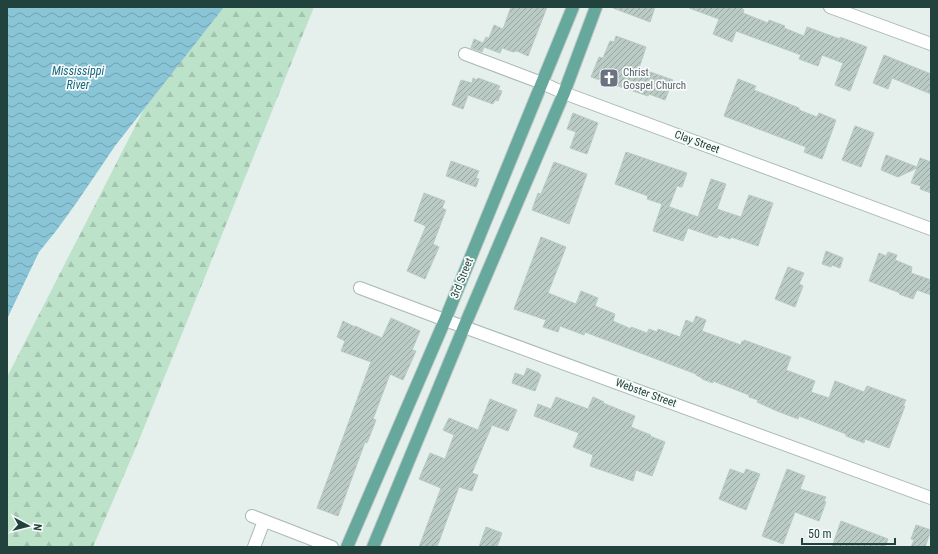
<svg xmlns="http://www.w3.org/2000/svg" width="938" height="554" font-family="'Roboto Condensed',sans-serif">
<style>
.forest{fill:url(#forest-firs)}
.water{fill:url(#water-waves)}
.building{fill:url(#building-hatch);stroke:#b7cac4}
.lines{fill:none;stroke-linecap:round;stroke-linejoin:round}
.minor-casing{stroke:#a7b8b4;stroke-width:14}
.major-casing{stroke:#c1cac9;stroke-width:14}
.minor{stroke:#fff;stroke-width:12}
.major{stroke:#67a89d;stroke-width:12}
.labels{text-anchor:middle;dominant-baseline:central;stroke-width:3.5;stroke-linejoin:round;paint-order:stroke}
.worship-label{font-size:11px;fill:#5b616d;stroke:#f7fbf9;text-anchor:start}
.street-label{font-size:11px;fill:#22433d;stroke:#f7fbf9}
.water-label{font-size:12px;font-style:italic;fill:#176985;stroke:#f7fbf9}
</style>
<defs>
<pattern id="forest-firs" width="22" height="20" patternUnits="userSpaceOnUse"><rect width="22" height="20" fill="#bde2ca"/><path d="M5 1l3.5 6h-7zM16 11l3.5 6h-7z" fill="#a2c3ae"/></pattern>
<pattern id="water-waves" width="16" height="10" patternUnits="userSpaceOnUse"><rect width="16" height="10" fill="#8ac5d7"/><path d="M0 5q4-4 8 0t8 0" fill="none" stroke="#70a2b0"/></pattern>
<pattern id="building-hatch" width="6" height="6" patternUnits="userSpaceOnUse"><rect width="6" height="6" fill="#bacbc5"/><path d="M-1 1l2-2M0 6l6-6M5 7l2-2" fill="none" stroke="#97a6a1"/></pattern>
</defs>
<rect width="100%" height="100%" fill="#e5efec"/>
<path class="forest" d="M202,7H314L137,445L93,547H7V377L146,105Z"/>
<path class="water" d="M7,7H224L115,146L77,202L56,231L39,252L7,319Z"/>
<g class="building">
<path d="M511,7H547L528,56L517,51L513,52L502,48L500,53L484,47L482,52L471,48L474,39L483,43L486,37L489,38L494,25L503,29Z"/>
<path d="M613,7H655L650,22L613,8Z"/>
<path d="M689,7H743L742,9L744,10L743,13L768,23L769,20L785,26L784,28L804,36L807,27L840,39V37L867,47L850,91L835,85L843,63L822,55L818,66L799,59L801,55L736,31L732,42L713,34L719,19L689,8Z"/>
<path d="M616,36L646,47L639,68L673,80L665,100L649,94L648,96L591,77L599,57L603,58L610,41L614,42Z"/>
<path d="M884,55L931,74V94L892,78L888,89L873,83Z"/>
<path d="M473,78L477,80L478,78L500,86L498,90L502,91L498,101L495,100L493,104L468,95L463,109L452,105L461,80L472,83Z"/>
<path d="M738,79L756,86L754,90L799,108V110L817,117L819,113L836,120L822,159L804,152L806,147L724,116Z"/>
<path d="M573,113L598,123L587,154L570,148L576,132L567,129Z"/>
<path d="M855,126L874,133L861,167L842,160Z"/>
<path d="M626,152L687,173L682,187L677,186L669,207L664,205L698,217L711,179L726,184L717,209L741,217L749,195L773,203L758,246L731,237L730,239L719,235L717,238L688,228L683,241L653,231L662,204L647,199L648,196L615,184Z"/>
<path d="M886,155L917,167L920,158L931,162V193L920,189L921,186L911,183L917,168L898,177L881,170Z"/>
<path d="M451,161L479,171L476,178L479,179L476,187L446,176Z"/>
<path d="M554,162L587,174L569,224L532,210L538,193L541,194Z"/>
<path d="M424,193L445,201L442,208L446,210L433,244L439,247L425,279L407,271L426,226L414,221Z"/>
<path d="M541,237L566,247L548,293L576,304L581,291L598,298L595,306L615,314L613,321L631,329V327L647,333L649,329L657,332L658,329L680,337L686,320L693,323L696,316L706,320L702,331L741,345L742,341L744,342V340L791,357L786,370L815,381L811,392L829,398L835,381L864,392L867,386L906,400L903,406H905L889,448L865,439L864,443L846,436V434L799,416L798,419L777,411L757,402L758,400L749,397V395L713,381V383L702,379V378L696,375V374L585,332L584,335L560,326L558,332L543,327L546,320L514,309Z"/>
<path d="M826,251L843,258L840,268L832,265L831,267L822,264Z"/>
<path d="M888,252L897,255L895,260L912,267L911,273L931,280V295L917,290L913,299L899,294L900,293L869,281L879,253L886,256Z"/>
<path d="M788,267L804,273L799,284L803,286L795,307L775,299Z"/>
<path d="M391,318L420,331L412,350L416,351L403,380L390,374L373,419L376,420L367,443L365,442L338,516L317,508L371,362L341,351L345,341L337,337L343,321L355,327V326L382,338Z"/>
<path d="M527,368L539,373V374L541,375L535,391L512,383L515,373L524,376Z"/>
<path d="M556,397L588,409L593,397L602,401L604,402L603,403L635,416L631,427L651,435L650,436L665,442L652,476L636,470L633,481L590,466L593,455L573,447L579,433L534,416L538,404L551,409Z"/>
<path d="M490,399L517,410L508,431L492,425L472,473L478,475L472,491L459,487L437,547H419L441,488L419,479L430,453L445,459L454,435L443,430L449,418L478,430Z"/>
<path d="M730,469L744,474L746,469L760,474L746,510L719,499Z"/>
<path d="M787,469L805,476L800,489L826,497L824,501L826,502L819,521L795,512L783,544L762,536Z"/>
<path d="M841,521L888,539L885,547H832Z"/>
<path d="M916,525L931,530L925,547H911L914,540L911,539Z"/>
<path d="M486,527L502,533L497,547H479Z"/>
</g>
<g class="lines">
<defs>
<g id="minor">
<path d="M830,7L931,44"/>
<path d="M465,54L542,83L564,93L931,229"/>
<path d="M360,288L445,320L931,498"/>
<path d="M252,516L332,547"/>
<path d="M254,547L264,521"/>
</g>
<g id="major">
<path d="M347,547L445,320L573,7"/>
<path d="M373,547L464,327L564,93L596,7"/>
</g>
</defs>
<use href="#minor" class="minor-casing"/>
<use href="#major" class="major-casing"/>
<use href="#minor" class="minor"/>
<use href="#major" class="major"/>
</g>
<defs>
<symbol id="church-square" viewBox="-11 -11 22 22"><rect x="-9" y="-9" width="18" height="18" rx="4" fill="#6b7280" stroke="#f7fbf9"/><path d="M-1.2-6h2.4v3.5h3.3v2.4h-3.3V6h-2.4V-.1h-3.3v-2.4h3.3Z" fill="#fff"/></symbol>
</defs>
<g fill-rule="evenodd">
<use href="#church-square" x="598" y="67" width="22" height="22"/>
</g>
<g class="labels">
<g class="worship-label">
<text x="623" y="72">Christ<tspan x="623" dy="13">Gospel Church</tspan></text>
</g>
<g class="street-label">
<text transform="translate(697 142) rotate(20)">Clay Street</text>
<text transform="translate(462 278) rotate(-68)">3rd Street</text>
<text transform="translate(646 393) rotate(20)">Webster Street</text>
</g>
<g class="water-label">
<text x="78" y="71">Mississippi<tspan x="78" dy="14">River</tspan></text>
</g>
</g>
<rect width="938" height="554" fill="none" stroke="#22433d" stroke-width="16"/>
<g transform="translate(28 526) rotate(97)" stroke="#f7fbf9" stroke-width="3" paint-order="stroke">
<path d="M0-3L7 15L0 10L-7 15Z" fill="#22433d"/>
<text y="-6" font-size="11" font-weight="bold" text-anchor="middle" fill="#22433d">N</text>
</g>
<path d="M802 538v6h93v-6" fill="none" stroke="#22433d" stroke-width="2"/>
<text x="808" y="538" font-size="12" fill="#22433d" stroke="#f7fbf9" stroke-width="3" paint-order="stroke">50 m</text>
</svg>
